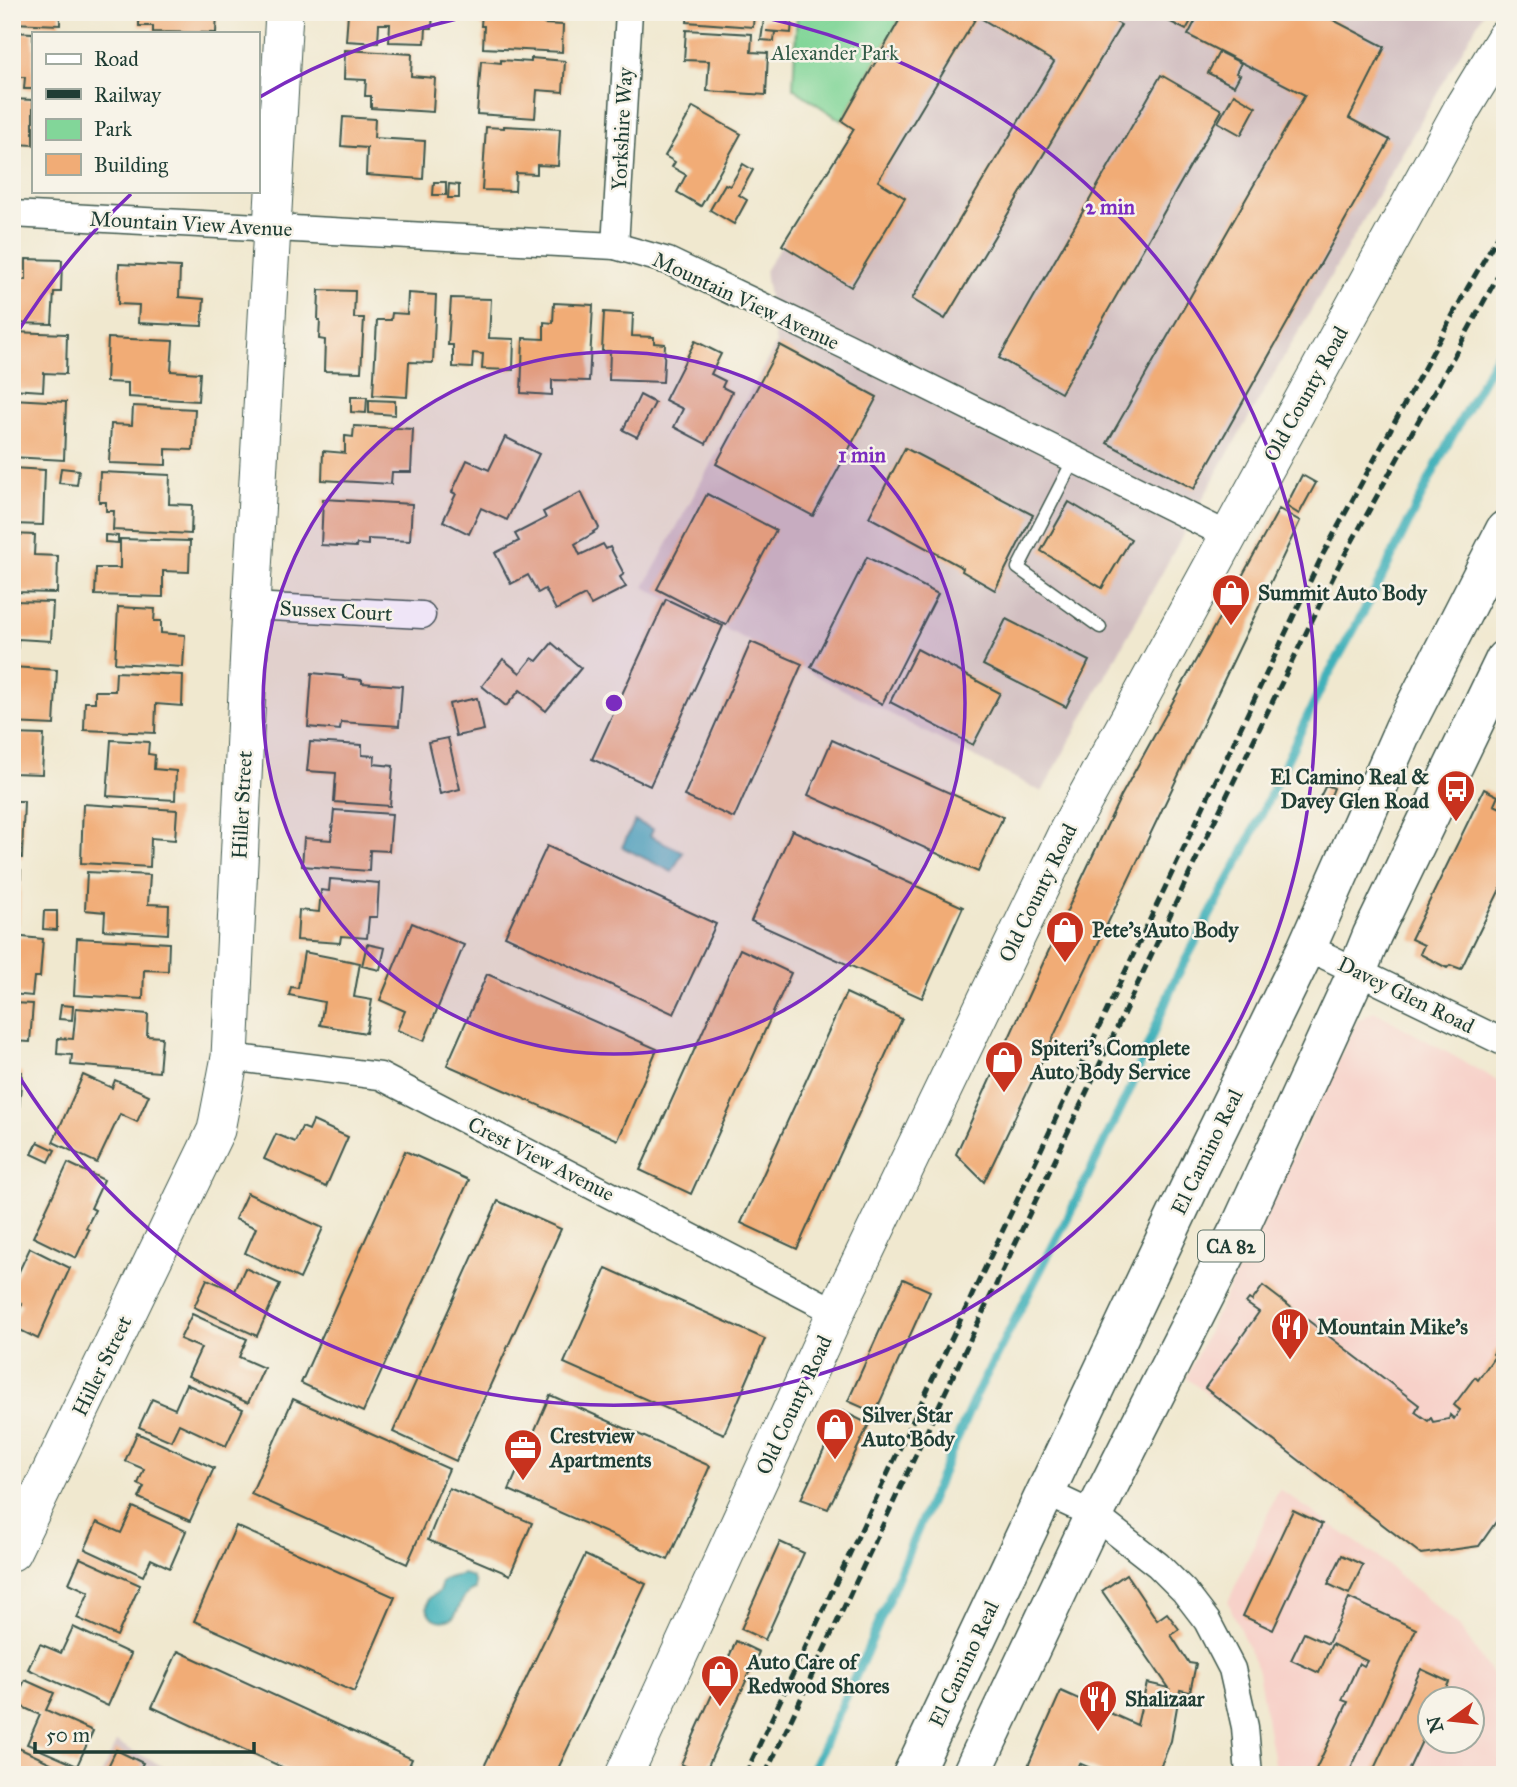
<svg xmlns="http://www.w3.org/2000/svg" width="1517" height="1787" font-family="'IM FELL Great Primer',serif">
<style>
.built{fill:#f7d1c9;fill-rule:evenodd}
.industrial{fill:#d2bfc1}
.green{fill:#82d699;stroke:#508a66;stroke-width:2}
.water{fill:#41b1ba;stroke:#307777;stroke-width:2}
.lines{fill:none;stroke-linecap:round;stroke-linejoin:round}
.stream{stroke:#41b1ba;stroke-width:9}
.building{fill:#f1ac76}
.lane-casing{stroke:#3e574b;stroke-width:15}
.street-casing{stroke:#3e574b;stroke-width:29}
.secondary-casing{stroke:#3e574b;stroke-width:39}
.primary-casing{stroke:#3e574b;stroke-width:41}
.lane{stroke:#fff;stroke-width:12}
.street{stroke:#fff;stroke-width:26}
.secondary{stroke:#fff;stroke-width:37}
.primary{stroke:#fff;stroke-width:38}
.rail{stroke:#1f3d34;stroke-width:5;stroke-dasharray:10 5;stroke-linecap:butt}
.ring{fill:none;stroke:#7b2cbf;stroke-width:3.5}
.labels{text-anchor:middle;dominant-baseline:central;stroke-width:5;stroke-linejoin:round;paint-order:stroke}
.shield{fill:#f7f3e8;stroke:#60746a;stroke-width:2}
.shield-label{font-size:19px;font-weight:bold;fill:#1f3d34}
.park-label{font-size:21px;fill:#335c48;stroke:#f7f3e8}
.street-label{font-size:21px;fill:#1f3d34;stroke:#f7f3e8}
.poi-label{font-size:21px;font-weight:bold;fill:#1f3d34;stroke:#f7f3e8;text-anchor:start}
.centre{fill:#7b2cbf;stroke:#f7f3e8;stroke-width:3.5}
.ring-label{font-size:21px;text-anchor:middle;font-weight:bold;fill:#7b2cbf;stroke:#f7f3e8;stroke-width:5;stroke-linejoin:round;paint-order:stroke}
</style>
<rect width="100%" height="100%" fill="#f7f3e8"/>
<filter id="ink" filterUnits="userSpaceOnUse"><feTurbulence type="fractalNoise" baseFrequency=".0143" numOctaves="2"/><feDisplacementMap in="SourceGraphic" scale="14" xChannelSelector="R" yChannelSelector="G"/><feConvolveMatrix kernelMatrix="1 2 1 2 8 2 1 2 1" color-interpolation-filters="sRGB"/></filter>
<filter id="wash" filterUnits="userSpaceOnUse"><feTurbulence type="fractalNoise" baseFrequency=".00686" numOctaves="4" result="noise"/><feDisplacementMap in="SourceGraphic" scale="28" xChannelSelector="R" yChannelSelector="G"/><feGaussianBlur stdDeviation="1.57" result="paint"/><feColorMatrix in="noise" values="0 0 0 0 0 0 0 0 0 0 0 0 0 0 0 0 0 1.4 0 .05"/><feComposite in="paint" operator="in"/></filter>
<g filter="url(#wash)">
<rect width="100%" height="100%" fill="#f0e8cf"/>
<g class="built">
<path d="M1374,1011L1505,1085V1514L1481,1546L1421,1553L1186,1378L1357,1021Z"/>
<path d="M1279,1489L1378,1557L1459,1626L1505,1693V1775H1276L1258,1671L1228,1602ZM1430,1700H1472V1742H1430Z"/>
</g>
<g class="industrial">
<path d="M904,12H1484L1219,469L1042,792L644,587L776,344L765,271L854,129L842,121Z"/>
<path d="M116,1742L179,1775H101Z"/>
</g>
<path class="green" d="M797,12H904L842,121L793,88Z"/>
<g class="water">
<path d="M635,821L653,829L650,836L683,852L672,872L622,847Z"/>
<path d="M463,1574C473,1576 475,1579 475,1589C471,1592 466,1594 463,1599C458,1606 459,1613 452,1618C440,1625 424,1617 428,1602C430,1594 435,1596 439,1591C444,1583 436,1587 443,1581C447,1576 457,1577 463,1574Z"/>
</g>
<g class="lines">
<path class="stream" d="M810,1775L867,1651L914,1538L976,1395L1073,1207L1131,1087L1174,982L1243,853L1320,690L1373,595L1441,456L1502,346"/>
</g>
<g id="blocks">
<g class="building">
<path d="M12,12H60V25L12,23Z"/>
<path d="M139,12H217L216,33L153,32V26H139Z"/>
<path d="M373,12H433L432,28H426L425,43L389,42L390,24H379L378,43L346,41L348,13L372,14Z"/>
<path d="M482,12H545L544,24L563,25L562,52L483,48L484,26H481Z"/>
<path d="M688,12H754L753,27L687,22Z"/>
<path d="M904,12H1098L1121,25L945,319L912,299L1054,62L977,16L878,181L905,198L851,287L782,245L854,129L842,121Z"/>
<path d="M1151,12H1180L1192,19L1186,30Z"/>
<path d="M1200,12H1318L1385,47L1349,118L1390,140L1194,489L1107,443L1305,95L1188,35Z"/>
<path d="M764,19L792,21L791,33L766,31L775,32L774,41L761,40Z"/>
<path d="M686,30L752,34L751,52L768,53L766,95L707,91L709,61L684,60Z"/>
<path d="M12,32L33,33V89H24L25,77H18V61H12Z"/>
<path d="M345,50L412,54L411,76L435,78L433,112L371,108V96H365L366,80L344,79Z"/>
<path d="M1219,52L1241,63L1236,73L1240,75L1234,86L1208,73Z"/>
<path d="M531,58L565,61L563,92L537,90L535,118L477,114L481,61L501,63V60L531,62Z"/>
<path d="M1161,75L1222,110L1061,393L999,358Z"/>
<path d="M1234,94L1256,107L1241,135L1218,122Z"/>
<path d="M12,99L33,100V145L18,144L17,167H12Z"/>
<path d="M693,107L741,134L701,206L677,192L686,175L672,167L675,162L665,156Z"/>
<path d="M343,117L375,119L374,138L425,141L423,179L366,175L367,148L341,146Z"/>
<path d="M504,126L560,129L558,166L537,165V174L516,173L515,191L482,190L486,127L504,128Z"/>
<path d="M743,164L753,170L739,195L747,200L734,224L710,210L725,184L730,186Z"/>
<path d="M434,182H446V195H433Z"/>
<path d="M449,184L459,185V198H448Z"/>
<path d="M26,259L62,260L61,292H54L52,324L12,323V279L26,280Z"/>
<path d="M119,264L180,267L179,297L204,299L202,326L138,323L139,305L118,304Z"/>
<path d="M319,290L355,291L354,318H364L361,372L324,371L325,340L319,339L320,320H318Z"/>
<path d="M408,293L436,295L433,363L409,362L407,397L373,395L377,320H391L392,313L407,314Z"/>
<path d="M451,298L491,299L489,338L514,339L513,370L482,369L483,354L473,353L472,368L453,367V345H448Z"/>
<path d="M554,303L593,305L589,381L552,380V395L521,393L523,338L544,339V322L553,323Z"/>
<path d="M604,312L633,314L632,336L654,337V343L665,344L663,382L609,380L610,351H602Z"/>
<path d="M12,332L67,334L66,374L44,373L43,391L12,389Z"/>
<path d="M108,338L173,341L171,371L200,373L198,401L128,397V383L106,382Z"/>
<path d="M695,341L721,354L711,374L725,381L722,387L732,392L706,444L674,427L683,409L665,400Z"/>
<path d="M780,345L877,397L813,516L716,464Z"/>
<path d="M640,395L655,403L637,437L623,430Z"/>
<path d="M351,397H367L366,413L351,412Z"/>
<path d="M12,399L66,402L64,460L12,457Z"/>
<path d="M369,400L395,401V415L369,413Z"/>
<path d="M133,406L195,409L193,450L166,449V465L109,463L111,424L132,425Z"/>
<path d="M354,426L413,429L411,472H392L391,484L322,480L323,451L345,453V436L353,437Z"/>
<path d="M505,437L539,454L507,520L481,508L469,534L443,521L456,494L452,492L467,460L489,470Z"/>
<path d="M905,448L1033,515L995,590L962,571L963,568L869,517Z"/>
<path d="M12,468L45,470L43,525L12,524Z"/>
<path d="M61,468L79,470L77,485L59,483Z"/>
<path d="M100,472L170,475L169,504L192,505L191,534L113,530L114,511H106V502H99Z"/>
<path d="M1302,475L1316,483L1299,514L1286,506Z"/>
<path d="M581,492L599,528L593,532L594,533L575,544L580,555L603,544L606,549L610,547L624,574L620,577L626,587L591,605L585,595L556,610L545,589L538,593L528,575L511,584L495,553L519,541L515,534L546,518L543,512Z"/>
<path d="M707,494L776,530L726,625L657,589Z"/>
<path d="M323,499L412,504L410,541L368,539V545L357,544L356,547L321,545Z"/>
<path d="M1069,502L1131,539L1102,588L1041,551Z"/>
<path d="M1279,509L1300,521L984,1182L956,1154L1076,891L1121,796Z"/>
<path d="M12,534L35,535L34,555L58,556L57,593L12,592Z"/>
<path d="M105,535L118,536V543L105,542Z"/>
<path d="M120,539L190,541L189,572L163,571V597L95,595L96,568H120Z"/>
<path d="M867,557L938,594L882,704L811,667Z"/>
<path d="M666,599L723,626L650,786L592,759Z"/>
<path d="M12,601L53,602L51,641L18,639L17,658H12Z"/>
<path d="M118,607L155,609L154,621H161V633L185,635L183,667L115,663Z"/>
<path d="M1006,619L1089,661L1066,707L983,665Z"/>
<path d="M751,642L802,664L734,818L684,796Z"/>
<path d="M552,643L581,668L546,711L520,690L506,706L482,686L503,659L520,673L532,658L537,661Z"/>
<path d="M917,649L1000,693L973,745L890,702Z"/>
<path d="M12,667L57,670L54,725L12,723Z"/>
<path d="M116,672L183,675L182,706L156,704L155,733L84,730L85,702H95V691H115Z"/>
<path d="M312,673L343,676V678L362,680V683L402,686L399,726L341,722L340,730L308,727Z"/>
<path d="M477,698L484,730L456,736L449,704Z"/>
<path d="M12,734L44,735L42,774L12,773Z"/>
<path d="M448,738L460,789L440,794L428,742Z"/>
<path d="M111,740L149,742L148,754L155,755L154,769L176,771L175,800L107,796Z"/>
<path d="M832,740L1003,817L978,872L808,795Z"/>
<path d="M310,742L362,745V755L375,756L374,764L393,766L390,806L334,802L336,773L307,771Z"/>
<path d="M1326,785L1334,788L1328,803L1319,799Z"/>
<path d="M1484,789L1498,796L1494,805L1505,810V879L1461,969L1450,965L1447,968L1420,954L1424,945L1411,939Z"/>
<path d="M12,801H24L22,858H12Z"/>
<path d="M83,804L177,810L175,840L151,838L150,867L81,863Z"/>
<path d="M334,810L392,814L389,851L370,850L369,871L302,866L304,838L331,840Z"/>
<path d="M792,830L963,907L922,998L751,921Z"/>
<path d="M547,846L716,924L674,1014L505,936Z"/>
<path d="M12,869L21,870L19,924H12Z"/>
<path d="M87,872L150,875L148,904L169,905L168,934L104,930L105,912L85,910Z"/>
<path d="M330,879L379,883L377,917H369L367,938L341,936L340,943L297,940L299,910L319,912L321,890L329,891Z"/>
<path d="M44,911H57V930L43,929Z"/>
<path d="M412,923L464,945L424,1041L397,1030L405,1011L380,1000Z"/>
<path d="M12,936L43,939L40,977H34L32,996L12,994Z"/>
<path d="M77,938L169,943L168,971L144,970L143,999L74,995Z"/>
<path d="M367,944L385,948L380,970L362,966Z"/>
<path d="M740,949L791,973L691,1194L640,1170Z"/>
<path d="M304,952L360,963L354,997L372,1000L366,1033L320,1025L324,1002L289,995L291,987L298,988Z"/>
<path d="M487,974L657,1049L618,1140L447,1065Z"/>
<path d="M846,993L902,1019L797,1249L741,1223Z"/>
<path d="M12,1003L33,1004L30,1042L12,1041Z"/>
<path d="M61,1005L73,1006L72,1020L59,1019Z"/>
<path d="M76,1008L148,1014L147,1036L162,1037L159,1072L71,1065L72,1055L57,1054L58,1038L73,1039Z"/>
<path d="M12,1071L22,1072L17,1135H12Z"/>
<path d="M83,1075L112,1088L115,1080L149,1095L137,1122L120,1114L97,1163L53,1142Z"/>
<path d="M313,1121L348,1137L326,1187L264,1159L276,1134L295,1142L302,1127L309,1130Z"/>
<path d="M38,1142L55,1150L49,1162L32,1154Z"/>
<path d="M405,1151L469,1180L363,1412L301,1383Z"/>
<path d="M68,1163L104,1180L91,1208L95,1210L86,1228L89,1230L76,1258L33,1237Z"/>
<path d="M247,1193L323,1228L300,1279L245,1253L256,1228L235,1219Z"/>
<path d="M498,1201L561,1229L456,1461L393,1432Z"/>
<path d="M30,1248L70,1268L38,1339L12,1326L22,1304L12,1300V1286Z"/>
<path d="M245,1268L280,1284L257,1336L194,1307L207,1279L235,1291Z"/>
<path d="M606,1268L765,1339L724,1434L564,1363Z"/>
<path d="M903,1279L930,1291L875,1413L848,1401Z"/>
<path d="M1263,1286L1419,1405L1415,1412L1428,1421L1431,1418L1433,1422L1449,1419L1450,1415L1454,1419L1460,1410L1454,1405L1475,1377L1478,1380L1495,1356L1493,1354L1505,1338V1509L1479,1546L1421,1554L1205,1388L1259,1312L1246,1303L1249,1299L1252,1301Z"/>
<path d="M192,1314L247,1339L239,1357L264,1368L248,1403L188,1376L201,1348L180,1339Z"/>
<path d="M186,1384L243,1409L226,1446L179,1424L171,1441L139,1427L152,1399L175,1409Z"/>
<path d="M550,1395L710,1466L668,1560L509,1490Z"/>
<path d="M293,1399L449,1469L407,1564L251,1494Z"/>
<path d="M842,1411L869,1424L828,1509L801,1499Z"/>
<path d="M137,1433L214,1468L190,1521L139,1498L144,1487L138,1484L144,1469L125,1461Z"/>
<path d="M449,1488L532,1523L510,1575L428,1540Z"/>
<path d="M133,1507L186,1531L170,1568L151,1559L143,1576L85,1549L97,1522L121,1533Z"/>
<path d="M1293,1510L1322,1524L1273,1630L1243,1616Z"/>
<path d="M236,1526L395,1597L354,1692L194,1621Z"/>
<path d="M780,1542L804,1553L765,1640L741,1629Z"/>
<path d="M585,1555L646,1584L555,1775H480Z"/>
<path d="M1342,1555L1363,1565L1349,1594L1328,1584Z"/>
<path d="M80,1558L140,1585L117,1636L77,1618L89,1592L69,1583Z"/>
<path d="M1126,1574L1157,1620L1167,1613L1179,1629L1171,1635L1189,1663L1196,1664L1190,1692L1180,1690L1171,1741L1157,1775H1107L1079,1763L1077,1769L1089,1775H1024L1061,1691L1137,1725L1147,1683L1169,1688L1102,1591Z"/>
<path d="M1349,1598L1416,1629L1348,1775H1313L1348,1702L1342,1700L1359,1663L1364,1666L1367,1661L1332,1644L1319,1673L1291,1660L1304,1633L1328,1644Z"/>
<path d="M73,1627L131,1654L108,1706L28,1669L40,1644L61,1653Z"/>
<path d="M736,1641L759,1652L704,1775L681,1764Z"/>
<path d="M178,1651L412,1759L405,1775H299L152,1707Z"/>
<path d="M1421,1669L1449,1682L1441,1699L1430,1700V1724L1406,1775H1371Z"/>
<path d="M25,1680L54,1693L46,1710L93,1731L77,1766L27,1744L40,1715L14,1703Z"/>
<path d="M12,1745L66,1770L63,1775H12Z"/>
<path d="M116,1750L143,1763L137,1775H104Z"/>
</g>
</g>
</g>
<g filter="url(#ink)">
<use href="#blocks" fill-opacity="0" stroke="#3e574b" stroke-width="2"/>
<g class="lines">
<defs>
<path id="lane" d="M1074,459L1018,568L1100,627"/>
<g id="street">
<path d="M12,214L615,246L668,261L846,346L1229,536"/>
<path d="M615,246L629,12"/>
<path d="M251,606L422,615"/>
<path d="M1307,947L1505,1043"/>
<path d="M230,1057L380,1076L836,1312"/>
<path d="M1045,1492L1094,1515L1158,1565L1184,1591L1207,1621L1232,1669L1245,1727L1249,1775"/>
</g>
<g id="secondary">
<path d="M12,1552L216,1130L230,1057L251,606L284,12"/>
<path d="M624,1775L836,1312L1068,830L1463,107L1505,38"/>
</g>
<g id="primary">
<path d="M912,1775L1193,1180L1307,947L1404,728L1505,530"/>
<path d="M971,1775L1094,1515L1243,1221L1357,972L1372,935L1505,659"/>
</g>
</defs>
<use href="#lane" class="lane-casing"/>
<use href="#street" class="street-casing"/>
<use href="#secondary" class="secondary-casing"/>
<use href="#primary" class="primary-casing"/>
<use href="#lane" class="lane"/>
<use href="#street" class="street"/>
<use href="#secondary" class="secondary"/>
<use href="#primary" class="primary"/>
<g class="rail">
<path d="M745,1775L1322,556L1468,287L1505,224"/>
<path d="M765,1775L1212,826L1338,567L1505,263"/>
</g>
</g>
</g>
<circle cx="614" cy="703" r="351" fill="#7b2cbf" fill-opacity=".12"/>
<g class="ring">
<circle cx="614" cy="703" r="351"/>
<path d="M12 341A702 702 0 0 1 131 194M258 98A702 702 0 0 1 486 13M742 13A702 702 0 1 1 12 1065"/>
</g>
<defs>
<symbol id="shop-pin" viewBox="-11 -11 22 30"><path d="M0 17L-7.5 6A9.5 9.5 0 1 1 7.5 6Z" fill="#c8321e" stroke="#f7f3e8"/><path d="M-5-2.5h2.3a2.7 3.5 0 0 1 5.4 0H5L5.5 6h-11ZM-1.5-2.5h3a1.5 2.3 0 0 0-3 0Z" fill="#fff"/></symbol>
<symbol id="bus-pin" viewBox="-11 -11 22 30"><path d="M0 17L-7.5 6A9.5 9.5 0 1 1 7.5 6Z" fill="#c8321e" stroke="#f7f3e8"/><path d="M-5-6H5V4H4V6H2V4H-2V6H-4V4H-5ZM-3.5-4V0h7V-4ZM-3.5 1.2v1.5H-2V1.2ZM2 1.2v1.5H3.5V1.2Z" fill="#fff"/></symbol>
<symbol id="restaurant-pin" viewBox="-11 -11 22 30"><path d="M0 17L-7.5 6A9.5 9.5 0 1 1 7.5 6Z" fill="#c8321e" stroke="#f7f3e8"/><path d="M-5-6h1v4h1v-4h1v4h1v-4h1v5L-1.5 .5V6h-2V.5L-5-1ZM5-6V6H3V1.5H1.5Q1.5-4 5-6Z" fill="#fff"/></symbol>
<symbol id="office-pin" viewBox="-11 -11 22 30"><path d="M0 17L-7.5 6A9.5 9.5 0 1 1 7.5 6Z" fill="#c8321e" stroke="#f7f3e8"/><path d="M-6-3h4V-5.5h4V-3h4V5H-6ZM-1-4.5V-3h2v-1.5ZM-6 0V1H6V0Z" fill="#fff"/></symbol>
</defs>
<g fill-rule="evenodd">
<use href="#shop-pin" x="1209" y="571" width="44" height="60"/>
<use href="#bus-pin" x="1434" y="767" width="44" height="60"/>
<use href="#shop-pin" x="1043" y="908" width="44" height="60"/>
<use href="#shop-pin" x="982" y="1038" width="44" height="60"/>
<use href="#restaurant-pin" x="1268" y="1305" width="44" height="60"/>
<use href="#shop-pin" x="813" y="1405" width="44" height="60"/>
<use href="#office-pin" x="501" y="1426" width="44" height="60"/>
<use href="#shop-pin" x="698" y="1652" width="44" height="60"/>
<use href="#restaurant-pin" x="1076" y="1677" width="44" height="60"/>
</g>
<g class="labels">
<rect class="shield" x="1198" y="1230.5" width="66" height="31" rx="5"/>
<g class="shield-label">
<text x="1231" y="1246">CA 82</text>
</g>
<g class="park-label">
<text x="835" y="53">Alexander Park</text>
</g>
<g class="street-label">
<text transform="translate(622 129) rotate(-87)">Yorkshire Way</text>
<text transform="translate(191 224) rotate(3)">Mountain View Avenue</text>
<text transform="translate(746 301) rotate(25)">Mountain View Avenue</text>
<text transform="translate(1306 394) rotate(-61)">Old County Road</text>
<text transform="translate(336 611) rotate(3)">Sussex Court</text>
<text transform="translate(242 805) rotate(-87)">Hiller Street</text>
<text transform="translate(1038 893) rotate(-64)">Old County Road</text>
<text transform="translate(1406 995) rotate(26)">Davey Glen Road</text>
<text transform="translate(1207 1152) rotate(-64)">El Camino Real</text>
<text transform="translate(541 1159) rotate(27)">Crest View Avenue</text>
<text transform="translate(102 1366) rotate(-64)">Hiller Street</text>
<text transform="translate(794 1405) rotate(-65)">Old County Road</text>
<text transform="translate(964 1664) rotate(-65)">El Camino Real</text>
</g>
<g class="poi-label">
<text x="1258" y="593">Summit Auto Body</text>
<text x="1429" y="777" text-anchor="end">El Camino Real &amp;<tspan x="1429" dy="24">Davey Glen Road</tspan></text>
<text x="1092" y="930">Pete's Auto Body</text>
<text x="1031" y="1048">Spiteri's Complete<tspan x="1031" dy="24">Auto Body Service</tspan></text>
<text x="1317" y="1327">Mountain Mike's</text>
<text x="862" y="1415">Silver Star<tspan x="862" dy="24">Auto Body</tspan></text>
<text x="550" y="1436">Crestview<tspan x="550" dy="24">Apartments</tspan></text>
<text x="747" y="1662">Auto Care of<tspan x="747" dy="24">Redwood Shores</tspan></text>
<text x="1125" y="1699">Shalizaar</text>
</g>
</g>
<circle cx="614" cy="703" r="10" class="centre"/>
<g class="ring-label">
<text x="1110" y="214">2 min</text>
<text x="862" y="462">1 min</text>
</g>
<rect width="1517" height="1787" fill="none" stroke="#f7f3e8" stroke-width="42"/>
<rect x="32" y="32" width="228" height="161" fill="#f7f3e8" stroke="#a1aaa0" stroke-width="2"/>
<rect x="46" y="54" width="35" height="10" fill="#ffffff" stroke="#a1aaa0" stroke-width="2"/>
<text x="94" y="66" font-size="21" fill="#1f3d34">Road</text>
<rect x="46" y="89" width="35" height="10" fill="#1f3d34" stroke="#a1aaa0" stroke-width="2"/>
<text x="94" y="102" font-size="21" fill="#1f3d34">Railway</text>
<rect x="46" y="119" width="35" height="21" fill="#82d699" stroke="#a1aaa0" stroke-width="2"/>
<text x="94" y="136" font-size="21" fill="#1f3d34">Park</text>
<rect x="46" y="154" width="35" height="21" fill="#f1ac76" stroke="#a1aaa0" stroke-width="2"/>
<text x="94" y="172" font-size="21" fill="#1f3d34">Building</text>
<g transform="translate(1451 1720) rotate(255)"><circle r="33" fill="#f7f3e8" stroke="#a1aaa0" stroke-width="2"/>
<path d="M0-5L12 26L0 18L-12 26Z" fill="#c8321e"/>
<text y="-10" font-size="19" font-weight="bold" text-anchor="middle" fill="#1f3d34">N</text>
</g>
<path d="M35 1742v10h219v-10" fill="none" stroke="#1f3d34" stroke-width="3.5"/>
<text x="46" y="1742" font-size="21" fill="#1f3d34" stroke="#f7f3e8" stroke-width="5" paint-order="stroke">50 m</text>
</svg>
